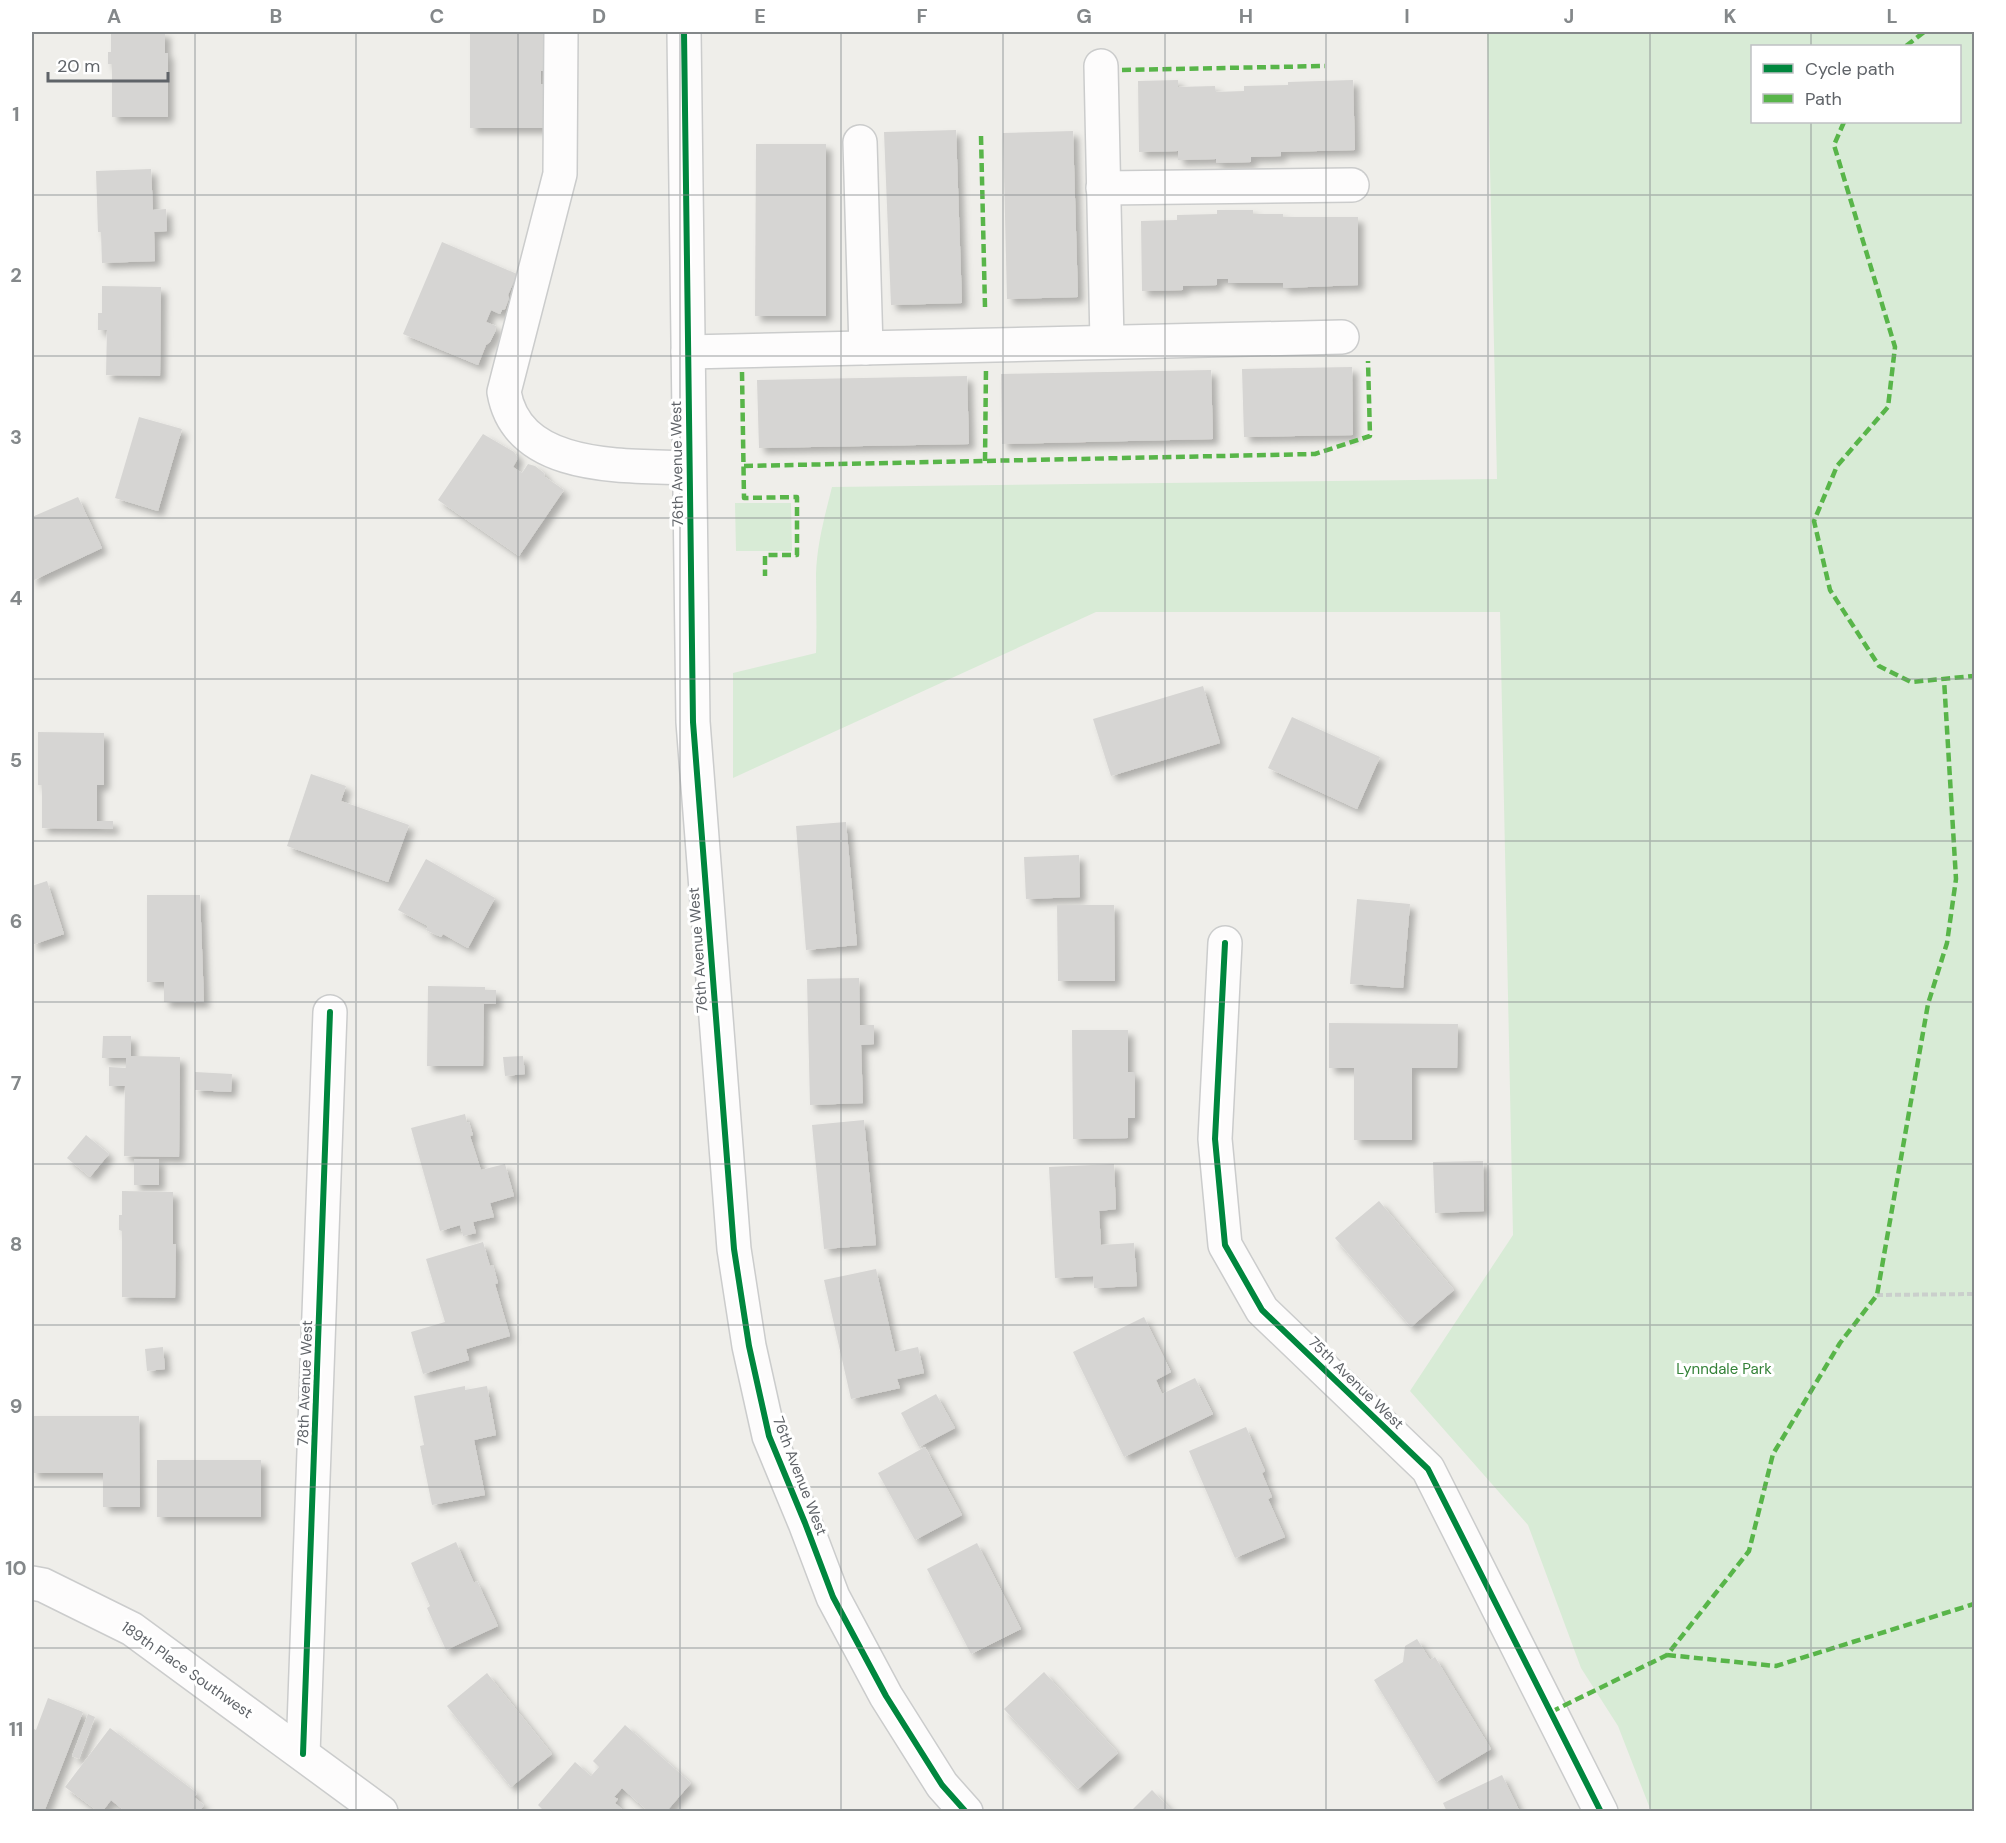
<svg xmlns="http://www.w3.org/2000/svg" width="2006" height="1843" font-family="'DM Sans',sans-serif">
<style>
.green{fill:#d8ebd6;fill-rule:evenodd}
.building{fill:#d6d5d3;filter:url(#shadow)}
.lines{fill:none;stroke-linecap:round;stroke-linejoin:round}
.minor-casing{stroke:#cbcccc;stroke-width:36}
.path{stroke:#cacfcc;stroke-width:4;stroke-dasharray:6 3;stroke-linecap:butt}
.minor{stroke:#fdfcfc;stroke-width:33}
.quiet{stroke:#58b549;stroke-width:4.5;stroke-dasharray:9 4.5;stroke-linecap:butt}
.cycleway-casing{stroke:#fff;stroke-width:10}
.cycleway{stroke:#00873e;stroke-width:6}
.grid{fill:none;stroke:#84888a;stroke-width:1.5;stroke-opacity:0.55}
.labels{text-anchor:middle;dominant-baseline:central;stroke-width:6;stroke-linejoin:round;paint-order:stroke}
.street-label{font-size:15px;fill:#5f6368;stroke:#fff}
.park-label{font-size:15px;fill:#348238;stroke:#fff}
.neatline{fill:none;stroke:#84888a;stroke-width:2}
.grid-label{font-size:20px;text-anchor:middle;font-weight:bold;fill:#84888a}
</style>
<defs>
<filter id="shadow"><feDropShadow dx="5.5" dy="5.5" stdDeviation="3" flood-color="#0004"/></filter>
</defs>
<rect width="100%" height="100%" fill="#efeeea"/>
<g class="green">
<path d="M1487,32H1974V1811H1651L1618,1726L1581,1668L1528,1525L1410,1391L1513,1235L1500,612H1096L733,778V673L816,653C817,627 816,600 816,574C817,544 825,515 832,487L1497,479ZM1752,46H1960V122H1752Z"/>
<path d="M735,503H791L792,551H736Z"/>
</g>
<g class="building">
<path d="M111,32H165V53H168V117H112V64H108V52H111Z"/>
<path d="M470,32H551V71H541V84H549L551,128H470Z"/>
<path d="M1178,80V87L1215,86L1216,92L1244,91V86L1288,85V82L1353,80L1355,150L1281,152V156L1251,157V162L1216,163V159L1178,160V151L1139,152L1138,81Z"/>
<path d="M956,130L962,303L891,305L884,132Z"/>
<path d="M1073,131L1078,297L1007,299L1003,133Z"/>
<path d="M756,144H826V316H755Z"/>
<path d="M151,169L153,210L166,209L167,231L154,232L155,261L102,263L101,232H98L96,171Z"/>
<path d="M1217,210H1253V214H1283V217H1358V285L1283,288V283H1228V279H1217V285L1183,286V290L1142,291L1141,221L1177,220V215L1217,214Z"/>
<path d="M442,242L517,274L508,295L509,298L505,309L502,310L500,314L491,310L486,322L496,326L495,332L490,342L486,345L478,365L403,334Z"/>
<path d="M102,286L161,287L160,376L106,375L107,330H98V313H102Z"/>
<path d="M1352,367L1353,435L1244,437L1242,369Z"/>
<path d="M1211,370L1213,439L1002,444L1001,374Z"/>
<path d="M967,376L969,444L759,448L757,380Z"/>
<path d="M139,417L182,429L158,511L115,498Z"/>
<path d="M483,434L514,452L518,458L513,467L522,473L528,464L535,466L544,473L545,477L564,490L519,556L438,500Z"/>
<path d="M78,497L102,548L32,581V517Z"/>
<path d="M1203,686L1220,743L1111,776L1093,719Z"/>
<path d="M1292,717L1380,757L1357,809L1268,768Z"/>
<path d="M38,732L104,733V785H97V821H113V829L42,828V785H38Z"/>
<path d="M311,774L346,786L341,801L409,825L388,882L287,846Z"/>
<path d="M846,822L857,945L806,950L796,826Z"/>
<path d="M1079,855L1080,897L1026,899L1024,857Z"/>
<path d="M426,859L495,898L468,948L443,934L441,937L426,930L428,926L398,910Z"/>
<path d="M47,881L64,934L32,945V886Z"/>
<path d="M147,895H200L204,1002H164V982H147Z"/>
<path d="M1357,899L1410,904L1403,988L1350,984Z"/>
<path d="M1057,905H1114L1115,981H1058Z"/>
<path d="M859,978L860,1025H874V1044L861,1045L863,1103L810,1105L807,979Z"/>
<path d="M428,986L485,987V990H496V1004H484L483,1066H427Z"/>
<path d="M1329,1023L1458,1024L1457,1068H1412V1140H1354V1068H1329Z"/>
<path d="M1072,1030H1128V1072H1135V1118H1128V1138L1073,1139Z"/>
<path d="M103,1036H131V1056L180,1057L179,1157L124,1156L125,1086H109V1067L126,1068V1058H102Z"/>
<path d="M523,1056L525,1074L505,1076L503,1057Z"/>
<path d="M195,1072L232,1074L231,1092L195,1090Z"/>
<path d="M465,1114L467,1123L469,1122L473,1135L470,1136L481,1170L505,1164L514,1196L490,1203L494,1217L473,1222L476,1233L463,1236L460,1225L440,1231L411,1128Z"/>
<path d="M864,1120L876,1245L824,1249L812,1125Z"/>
<path d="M86,1135L109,1154L90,1177L67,1158Z"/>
<rect x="134" y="1159" width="25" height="26"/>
<path d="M1483,1161L1484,1211L1435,1213L1433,1162Z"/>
<path d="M1114,1164L1116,1209L1099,1211L1101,1245L1134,1243L1137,1286L1094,1288L1093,1276L1055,1278L1049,1167Z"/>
<path d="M122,1191L173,1192V1244H176L175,1298L122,1297V1231L119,1230V1215H122Z"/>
<path d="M1379,1201L1454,1290L1411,1327L1335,1238Z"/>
<path d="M483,1242L490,1266L493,1265L498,1283L495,1284L510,1336L466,1349L469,1360L423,1374L411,1332L445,1322L426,1259Z"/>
<path d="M876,1269L895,1352L918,1347L924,1373L897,1379L900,1388L851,1399L824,1280Z"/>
<path d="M1144,1317L1171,1372L1156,1380L1162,1394L1195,1378L1213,1414L1124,1457L1073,1352Z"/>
<path d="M163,1347L165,1369L147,1371L145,1349Z"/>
<path d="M465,1386V1390L487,1386L496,1435L474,1440L485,1495L432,1505L420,1446L424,1445L414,1396Z"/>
<path d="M936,1394L955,1428L919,1447L901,1413Z"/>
<path d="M32,1416H139L140,1507H103V1473H32Z"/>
<path d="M1246,1427L1265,1471L1262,1473L1272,1497L1268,1499L1285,1537L1235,1558L1189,1451Z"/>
<path d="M925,1447L962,1515L915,1540L878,1473Z"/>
<rect x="157" y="1460" width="104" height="57"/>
<path d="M456,1542L474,1583L477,1581L498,1626L446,1650L427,1608L430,1606L411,1563Z"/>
<path d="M977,1543L1021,1629L971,1654L927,1569Z"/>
<path d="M1417,1639L1430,1660L1435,1657L1491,1749L1436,1782L1374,1680L1403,1662L1405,1646Z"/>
<path d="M1044,1672L1118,1753L1078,1789L1004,1709Z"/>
<path d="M487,1673L552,1754L511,1787L447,1706Z"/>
<path d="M48,1698L83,1712L44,1812H32V1728L36,1730Z"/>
<path d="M88,1714L95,1717L79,1759L72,1756Z"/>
<path d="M625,1725L691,1783L666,1812H649L622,1788L614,1797L618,1799L615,1803L625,1812H545L538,1805L575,1762L591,1776L599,1767L593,1761Z"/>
<path d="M110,1728L197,1793L194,1797L204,1805L199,1812H126L111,1800L102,1812H99L65,1787Z"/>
<path d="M1502,1775L1520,1812H1447L1443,1803Z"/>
<path d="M1152,1790L1173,1812H1130Z"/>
</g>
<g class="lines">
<defs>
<g id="minor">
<path d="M561,32L560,174L504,392C518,473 627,465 689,468"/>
<path d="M684,32L693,722L734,1249L749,1346L769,1436L805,1523L833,1597L886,1696L942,1785L966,1812"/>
<path d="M1101,66L1107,342"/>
<path d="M860,142L866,348"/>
<path d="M1103,188L1352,185"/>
<path d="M688,352L1342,337"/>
<path d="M1225,943L1215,1139L1225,1245L1262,1310L1428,1469L1601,1812"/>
<path d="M32,1583L43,1585L132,1629L381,1812"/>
<path d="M303,1754L330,1012"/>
</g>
</defs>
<use href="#minor" class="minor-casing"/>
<path class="path" d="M1877,1295L1974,1294"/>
<use href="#minor" class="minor"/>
<g class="quiet">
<path d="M1906,46L1924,32"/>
<path d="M1122,70L1325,66"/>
<path d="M1844,122L1834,145L1895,347L1888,407L1837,466L1814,521L1830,590L1879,666L1911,682L1974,676"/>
<path d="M981,136L985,307"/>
<path d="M742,372L744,498L797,497V555H765V576"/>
<path d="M985,461L986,368"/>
<path d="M744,466L1315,454L1370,436L1368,361"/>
<path d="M1667,1655L1776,1666L1974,1604"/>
<path d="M1551,1712L1667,1655L1749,1551L1773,1454L1840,1343L1877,1295L1928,1004L1947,943L1956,879L1944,679"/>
</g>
<defs>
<g id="cycleway">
<path d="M684,32L693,722L734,1249L749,1346L769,1436L805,1523L833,1597L886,1696L942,1785L966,1812"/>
<path d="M1225,943L1215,1139L1225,1245L1262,1310L1428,1469L1601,1812"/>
<path d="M303,1754L330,1012"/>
</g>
</defs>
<use href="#cycleway" class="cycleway-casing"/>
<use href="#cycleway" class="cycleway"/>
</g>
<path class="grid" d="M195,32V1812M356,32V1812M518,32V1812M680,32V1812M841,32V1812M1003,32V1812M1165,32V1812M1326,32V1812M1488,32V1812M1650,32V1812M1811,32V46M1811,122V1812M32,195H1974M32,356H1974M32,518H1974M32,679H1974M32,841H1974M32,1002H1974M32,1164H1974M32,1325H1974M32,1487H1974M32,1648H1974"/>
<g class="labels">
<g class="street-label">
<text transform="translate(677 464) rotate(-91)">76th Avenue West</text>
<text transform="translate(698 950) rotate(-94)">76th Avenue West</text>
<text transform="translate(305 1383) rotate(-88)">78th Avenue West</text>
<text transform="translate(1356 1383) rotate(44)">75th Avenue West</text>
<text transform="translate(800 1476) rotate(69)">76th Avenue West</text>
<text transform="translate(187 1670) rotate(35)">189th Place Southwest</text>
</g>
<g class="park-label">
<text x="1724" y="1369">Lynndale Park</text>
</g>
</g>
<rect width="2006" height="1843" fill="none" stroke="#ffffff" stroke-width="66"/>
<rect x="1751" y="45" width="210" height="78" fill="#ffffff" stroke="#bfc1c3" stroke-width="1.5"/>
<rect x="1763" y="64" width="30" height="9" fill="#00873e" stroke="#bfc1c3" stroke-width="1.5"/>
<text x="1805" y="75" font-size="18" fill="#5f6368">Cycle path</text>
<rect x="1763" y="94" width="30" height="9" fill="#58b549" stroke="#bfc1c3" stroke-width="1.5"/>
<text x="1805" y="105" font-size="18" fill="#5f6368">Path</text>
<path d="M48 72v9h120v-9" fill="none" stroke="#5f6368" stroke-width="3"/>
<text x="57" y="72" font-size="18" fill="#5f6368" stroke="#ffffff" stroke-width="4.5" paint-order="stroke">20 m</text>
<rect x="33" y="33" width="1940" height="1777" class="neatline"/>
<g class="grid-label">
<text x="114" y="23">A</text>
<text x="276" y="23">B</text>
<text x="437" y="23">C</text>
<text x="599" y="23">D</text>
<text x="760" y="23">E</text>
<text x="922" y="23">F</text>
<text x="1084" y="23">G</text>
<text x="1246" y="23">H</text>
<text x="1407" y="23">I</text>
<text x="1569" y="23">J</text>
<text x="1730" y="23">K</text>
<text x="1892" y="23">L</text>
<text x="16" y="121">1</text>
<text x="16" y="282">2</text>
<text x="16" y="444">3</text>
<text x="16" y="605">4</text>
<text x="16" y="767">5</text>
<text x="16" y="928">6</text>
<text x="16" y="1090">7</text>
<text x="16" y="1251">8</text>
<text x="16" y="1413">9</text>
<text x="16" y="1575">10</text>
<text x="16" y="1736">11</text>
</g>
</svg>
